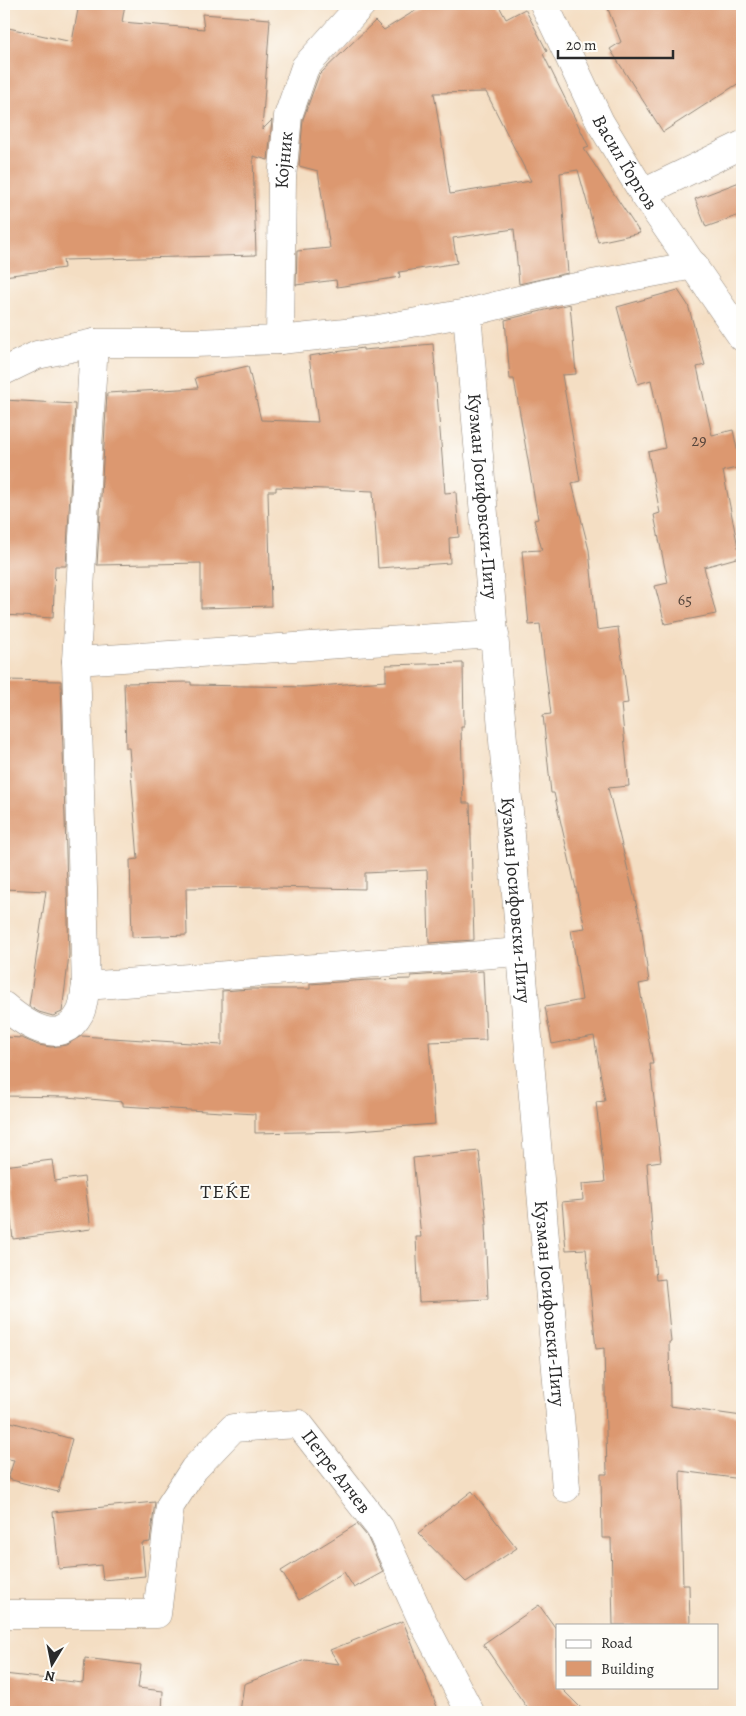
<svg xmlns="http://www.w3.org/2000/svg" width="746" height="1716" font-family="Alegreya,serif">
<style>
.building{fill:#dc986f;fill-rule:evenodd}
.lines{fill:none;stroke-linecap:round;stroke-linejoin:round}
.minor-casing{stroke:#908477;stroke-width:29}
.minor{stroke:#fff;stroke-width:28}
.labels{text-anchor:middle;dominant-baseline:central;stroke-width:4;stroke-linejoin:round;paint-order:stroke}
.number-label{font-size:16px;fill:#57463c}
.street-label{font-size:19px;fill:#2b2b2b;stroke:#fdfcf7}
.neighbourhood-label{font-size:20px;letter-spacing:1px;fill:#2b2b2b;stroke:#fdfcf7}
</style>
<rect width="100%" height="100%" fill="#fdfcf7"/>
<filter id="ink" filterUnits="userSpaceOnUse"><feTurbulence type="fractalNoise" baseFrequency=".02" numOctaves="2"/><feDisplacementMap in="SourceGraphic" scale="10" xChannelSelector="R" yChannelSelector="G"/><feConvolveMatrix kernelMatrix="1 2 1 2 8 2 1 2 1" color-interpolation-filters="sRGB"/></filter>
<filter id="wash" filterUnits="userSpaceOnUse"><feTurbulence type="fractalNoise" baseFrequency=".0096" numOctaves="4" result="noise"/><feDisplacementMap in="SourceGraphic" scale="20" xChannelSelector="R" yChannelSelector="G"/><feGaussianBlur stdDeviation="1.12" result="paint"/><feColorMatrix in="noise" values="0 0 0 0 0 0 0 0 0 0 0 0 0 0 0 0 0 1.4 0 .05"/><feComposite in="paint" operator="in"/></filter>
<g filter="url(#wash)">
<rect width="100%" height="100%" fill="#f4dec3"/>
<g id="blocks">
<g class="building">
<path d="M79,4H125L122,22L204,29L202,14L270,19L262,130L272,120L268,160L253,156L256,255L63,260L64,268L4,276V27L72,42Z"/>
<path d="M426,4H498L506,19L525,9L547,51L543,54L589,147L584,149L640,233L598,242L578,170L560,173L568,273L519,284L514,229L453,238L457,263L399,272L400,277L337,287L336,280L296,285L297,251L330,248L318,171L299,166L303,119L319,75L375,21L384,30ZM486,92L531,181L450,194L434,93Z"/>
<path d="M606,4H742V81L663,132L610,49L621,42Z"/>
<path d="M742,181V214L706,227L695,199Z"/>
<path d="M678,290L688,305L705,365L697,367L712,435L733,430L741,467L723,471L740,557L704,567L716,614L665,624L655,586L668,583L654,515L660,513L648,452L665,448L651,380L638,384L617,307Z"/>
<path d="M570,304L576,374L562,375L580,481L572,483L589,550L597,630L618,627L628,703L621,704L629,786L608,788L641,924L649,982L639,984L653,1064H650L661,1161L647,1163L656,1280L665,1279L671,1342H669L670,1406L742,1416V1479L680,1471L683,1585H689L690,1625H613L611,1538H602L601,1474H607L604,1348L596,1349L586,1249L566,1250L562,1202L583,1200L582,1184L605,1182L596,1102L605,1101L594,1036L552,1044L545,1007L582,1000L571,930L585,928L554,793H551L543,715L551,714L540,624L529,625L522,551L542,550L534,520L538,519L514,379H510L505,320Z"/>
<path d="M433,344L445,493L456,492L459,537L449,538L450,563L378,568L373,491L276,487V491H268L271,606L201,608V563L97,565L107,393L198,388L195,378L248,366L261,420L318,422L309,356L363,348V350Z"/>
<path d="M4,400L75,404L66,566H55L53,618L4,615Z"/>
<path d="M463,663L464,727H461L463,803H470L474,940L429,943L427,870L365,873V889L269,887L186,888L187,935L132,937L130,860L138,859L129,748H126L124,683L191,682V685L305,687L386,681V665Z"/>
<path d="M4,680L61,681L69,955L62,1012L53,1016L39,1012L29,1006L46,891L4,889Z"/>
<path d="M483,971L486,1040L429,1042L435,1124L346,1131L255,1133V1114L123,1106V1102L67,1097L4,1096V1037L22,1038L38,1045L51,1047L66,1045L81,1036L222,1045V991L251,989H310V984L368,980L411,979V976Z"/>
<path d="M479,1151L487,1225H485L488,1299L419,1302L416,1237H421L413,1158Z"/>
<path d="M52,1160L55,1181L84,1177L91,1229L13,1239L4,1166Z"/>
<path d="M4,1420L72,1439L58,1492L8,1479L14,1460L4,1458Z"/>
<path d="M472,1491L517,1548L466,1582L418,1533Z"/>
<path d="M155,1502L150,1542L142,1543L145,1576L103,1580L101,1565L59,1569L53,1512Z"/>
<path d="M357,1524L367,1536L383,1572L354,1588L344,1572L299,1600L281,1571Z"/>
<path d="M539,1605L557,1630V1687H560L585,1712H530L483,1644Z"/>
<path d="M403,1621L439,1712H240L244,1684L305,1660L339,1664L330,1650Z"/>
<path d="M85,1658L141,1665L138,1688L163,1691L162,1712H30L4,1709V1674L83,1683Z"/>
</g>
</g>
</g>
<g filter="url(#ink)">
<use href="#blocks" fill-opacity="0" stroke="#908477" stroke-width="1"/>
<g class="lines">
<defs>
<g id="minor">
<path id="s1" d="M544,4L600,122L643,193L742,337"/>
<path d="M643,193L742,145"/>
<path id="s2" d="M467,313C501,704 530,1096 566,1488"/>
<path id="s3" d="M280,340L282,178L288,116L305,67L362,4"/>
<path d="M4,371L37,355L94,343H194L280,340L373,330L467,313L555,291L694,265"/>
<path d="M76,661L495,634"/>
<path d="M86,986L520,952"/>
<path d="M4,1006C26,1025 61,1049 80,1013C84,1006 84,994 86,986L76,661L94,343"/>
<path id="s4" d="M4,1614H157L170,1506L194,1469L233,1428L299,1424L380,1528L421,1618L470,1712"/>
</g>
</defs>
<use href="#minor" class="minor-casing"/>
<use href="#minor" class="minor"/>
</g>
</g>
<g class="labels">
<g class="number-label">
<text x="699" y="441">29</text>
<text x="685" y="600">65</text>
</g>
<g class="street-label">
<text stroke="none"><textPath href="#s3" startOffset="180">Којник</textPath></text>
<text stroke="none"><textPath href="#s1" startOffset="178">Васил Ѓоргов</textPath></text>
<text stroke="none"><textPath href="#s2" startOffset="184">Кузман Јосифовски-Питу</textPath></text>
<text stroke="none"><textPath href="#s2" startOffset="589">Кузман Јосифовски-Питу</textPath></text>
<text stroke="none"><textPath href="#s2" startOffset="994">Кузман Јосифовски-Питу</textPath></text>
<text stroke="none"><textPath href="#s4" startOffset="489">Петре Алчев</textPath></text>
</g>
<g class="neighbourhood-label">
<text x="226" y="1191">ТЕЌЕ</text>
</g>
</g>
<rect width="746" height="1716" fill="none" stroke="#fdfcf7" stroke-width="20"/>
<rect x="556" y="1624" width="162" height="65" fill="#fdfcf7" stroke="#a9a8a5"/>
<rect x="566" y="1640" width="25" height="8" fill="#ffffff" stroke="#a9a8a5"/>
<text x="601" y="1648" font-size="15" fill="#2b2b2b">Road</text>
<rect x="566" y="1661" width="25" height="15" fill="#dc986f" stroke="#a9a8a5"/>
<text x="601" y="1674" font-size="15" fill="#2b2b2b">Building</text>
<g transform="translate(52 1664) rotate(190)" stroke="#fdfcf7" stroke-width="4" paint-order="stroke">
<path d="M0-4L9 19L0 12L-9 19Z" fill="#2b2b2b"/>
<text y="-8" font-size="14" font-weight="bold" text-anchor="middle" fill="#2b2b2b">N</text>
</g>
<path d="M558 50v8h115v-8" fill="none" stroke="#2b2b2b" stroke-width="2.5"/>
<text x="566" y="50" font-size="15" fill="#2b2b2b" stroke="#fdfcf7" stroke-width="4" paint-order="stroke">20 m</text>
</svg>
